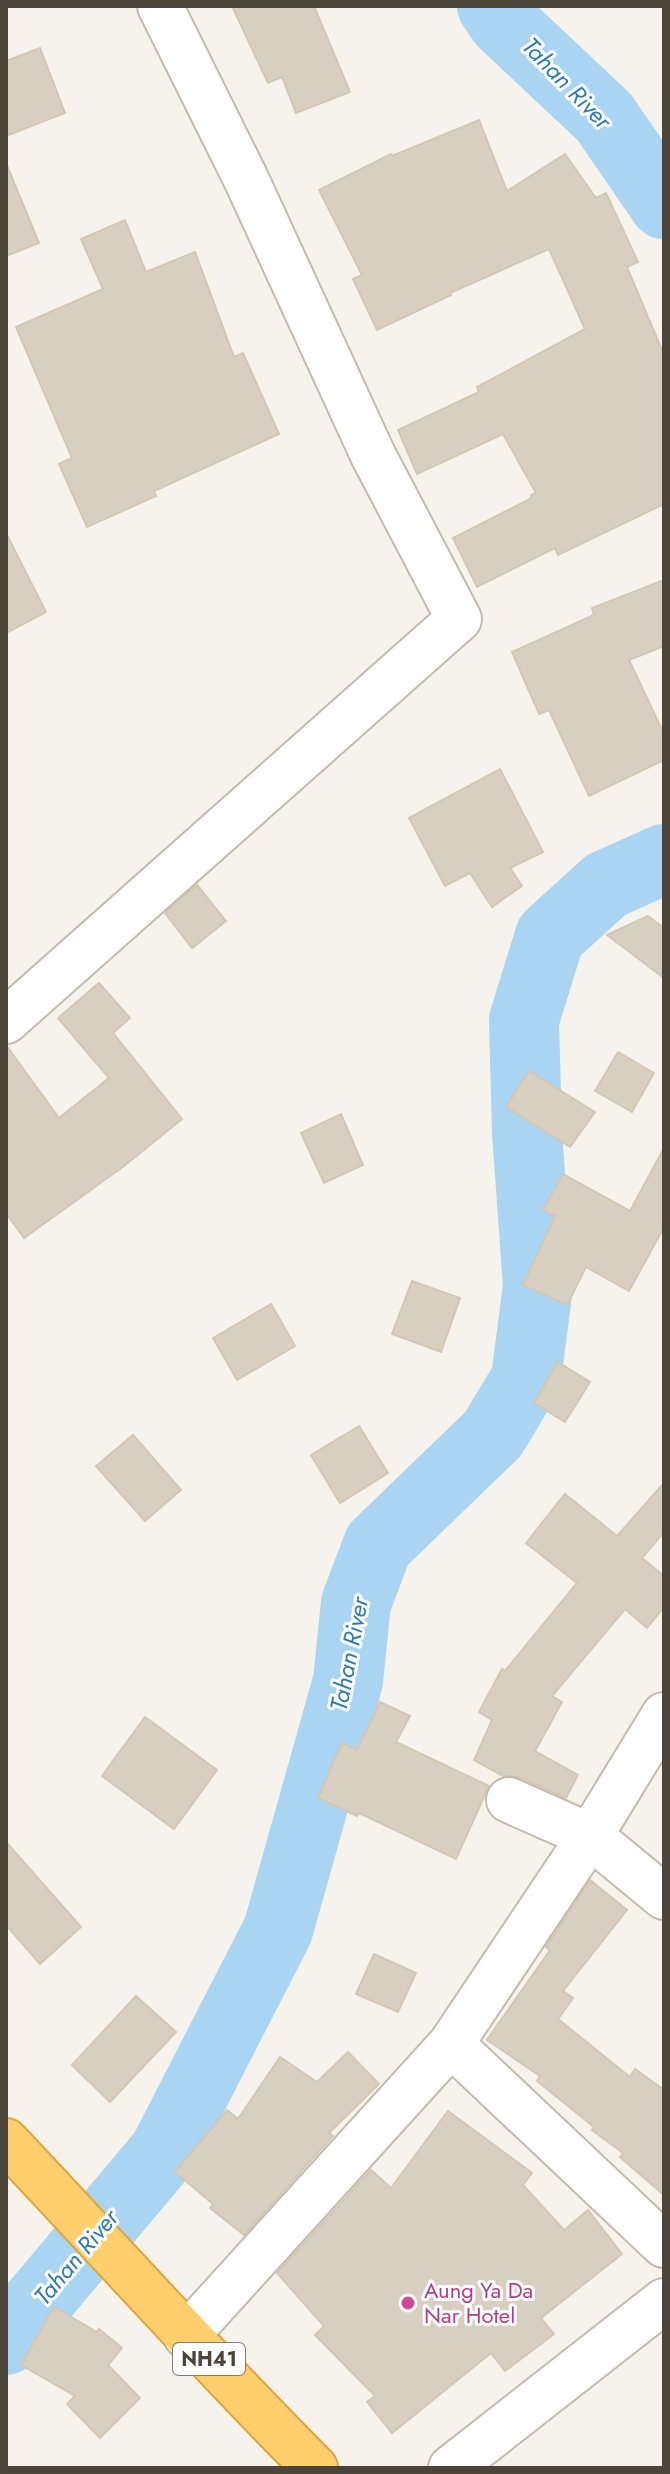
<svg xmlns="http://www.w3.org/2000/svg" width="670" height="2474" font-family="Jost,sans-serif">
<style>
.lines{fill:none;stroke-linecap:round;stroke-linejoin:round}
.river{stroke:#a9d4f2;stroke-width:70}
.building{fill:#d8cfc1;stroke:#d3c7b4;stroke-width:2}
.minor-casing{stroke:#c2bbae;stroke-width:48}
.highway-casing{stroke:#e0a43c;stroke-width:48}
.minor{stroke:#fff;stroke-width:44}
.highway{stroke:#ffcf6e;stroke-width:44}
.hotel-dot{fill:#d1479c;stroke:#fff;stroke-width:3}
.labels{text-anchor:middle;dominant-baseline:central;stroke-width:6;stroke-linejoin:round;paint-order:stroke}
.shield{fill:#fff;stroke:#817c74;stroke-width:2}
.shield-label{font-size:20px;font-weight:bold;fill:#4b4439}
.hotel-label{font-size:22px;fill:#b23c85;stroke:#fff;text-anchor:start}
.water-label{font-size:24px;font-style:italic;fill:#2e7ab2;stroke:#fff}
</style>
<rect width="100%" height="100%" fill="#f6f3ec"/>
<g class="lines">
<g class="river">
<path d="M492,6L503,22L604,117L664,204"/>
<path d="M6,2340L164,2152L278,1930L348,1681L356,1603L378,1545L493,1434L526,1379L538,1286L527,1132L524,1020L550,936L606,885L664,859"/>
</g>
</g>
<g class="building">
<path d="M232,6H314L350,92L296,113L282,77L268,83Z"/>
<path d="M40,48L65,113L6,136V61Z"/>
<path d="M479,120L507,191L565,154L596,198L606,193L638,262L627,267L664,355V504L558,555L555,548L477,587L453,538L532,498L531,495L536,493L503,434L417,474L398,430L479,392L477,387L585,329L549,249L450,293L451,295L377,330L353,279L362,275L319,190L391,154L392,156Z"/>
<path d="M6,163L39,243L6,256Z"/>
<path d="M125,220L146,272L195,252L234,357L243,353L279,434L154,491L156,496L87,527L59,464L72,458L16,327L103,289L81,239Z"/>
<path d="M6,533L46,612L6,633Z"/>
<path d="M664,580V646L629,660L664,734V760L589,796L549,710L539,714L512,652L594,615L592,608Z"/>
<path d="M500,769L543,852L510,868L522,886L492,907L470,873L445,886L409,818Z"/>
<path d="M197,885L226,921L192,948L165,913Z"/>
<path d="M648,916L664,928V978L607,935Z"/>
<path d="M99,983L130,1018L113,1033L182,1119L124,1166L24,1238L6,1213V1045L59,1118L109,1078L58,1018Z"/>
<path d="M618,1052L654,1073L632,1112L595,1091Z"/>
<path d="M529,1071L595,1112L570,1147L506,1107Z"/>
<path d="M341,1114L363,1165L324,1183L301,1133Z"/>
<path d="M664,1148V1227L629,1291L586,1267L567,1305L523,1285L555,1216L543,1210L563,1174L630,1211Z"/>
<path d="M412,1281L460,1298L441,1352L392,1334Z"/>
<path d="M271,1304L295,1346L237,1380L213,1338Z"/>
<path d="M558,1362L590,1382L565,1422L534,1403Z"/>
<path d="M359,1426L388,1473L340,1503L311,1455Z"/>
<path d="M133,1435L181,1490L145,1521L96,1466Z"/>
<path d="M664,1483V1532L642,1558L664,1576V1607L647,1628L625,1609L552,1696L562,1702L535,1751L578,1775L566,1798L519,1777L503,1776L474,1760L492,1720L479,1712L502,1669L505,1671L577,1583L526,1543L565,1494L617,1536Z"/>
<path d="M380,1702L410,1716L396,1742L489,1786L456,1859L359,1813L357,1816L318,1798L342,1743L357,1750Z"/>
<path d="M145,1717L217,1770L174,1829L102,1776Z"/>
<path d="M6,1842L81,1927L40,1964L6,1925Z"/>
<path d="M590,1880L627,1910L563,1991L573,1998L558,2019L630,2077L635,2069L664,2090V2195L620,2157L623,2153L592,2130L594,2127L537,2081L540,2076L487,2040L550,1950L546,1947Z"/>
<path d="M374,1954L416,1973L398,2012L356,1994Z"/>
<path d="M136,1996L176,2032L110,2102L72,2065Z"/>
<path d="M348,2052L379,2084L329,2133L333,2136L244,2235L210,2208L213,2204L175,2172L227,2110L238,2119L280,2057L317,2082Z"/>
<path d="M448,2111L532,2173L523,2185L564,2230L588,2210L622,2254L541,2318L554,2334L505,2371L491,2353L392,2433L367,2402L375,2396L315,2335L324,2326L277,2273L371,2170L391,2188Z"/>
<path d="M54,2307L97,2332L99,2329L122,2348L108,2365L140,2398L100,2438L67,2404L75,2396L21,2365Z"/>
</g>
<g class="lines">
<defs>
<g id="minor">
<path d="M6,1021L459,619L373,455L246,179L160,6"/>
<path d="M509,1800L590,1836L664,1897"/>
<path d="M451,2044L664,2245"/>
<path d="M186,2336L451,2044L590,1836L664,1715"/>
<path d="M451,2468L664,2301"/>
</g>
<path id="highway" d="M6,2141C109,2250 209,2362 315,2468"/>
</defs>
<use href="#minor" class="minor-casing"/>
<use href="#highway" class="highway-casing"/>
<use href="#minor" class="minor"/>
<use href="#highway" class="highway"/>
</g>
<circle class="hotel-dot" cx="408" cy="2303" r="8"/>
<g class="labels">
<rect class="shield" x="173" y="2343" width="72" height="32" rx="6"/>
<g class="shield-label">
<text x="209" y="2359">NH41</text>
</g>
<g class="hotel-label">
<text x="424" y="2290">Aung Ya Da<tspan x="424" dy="25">Nar Hotel</tspan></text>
</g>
<g class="water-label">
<text transform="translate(567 83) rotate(46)">Tahan River</text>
<text transform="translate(349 1654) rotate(-79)">Tahan River</text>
<text transform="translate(76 2257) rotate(-50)">Tahan River</text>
</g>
</g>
<rect width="670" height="2474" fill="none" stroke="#4b4439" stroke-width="16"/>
</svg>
